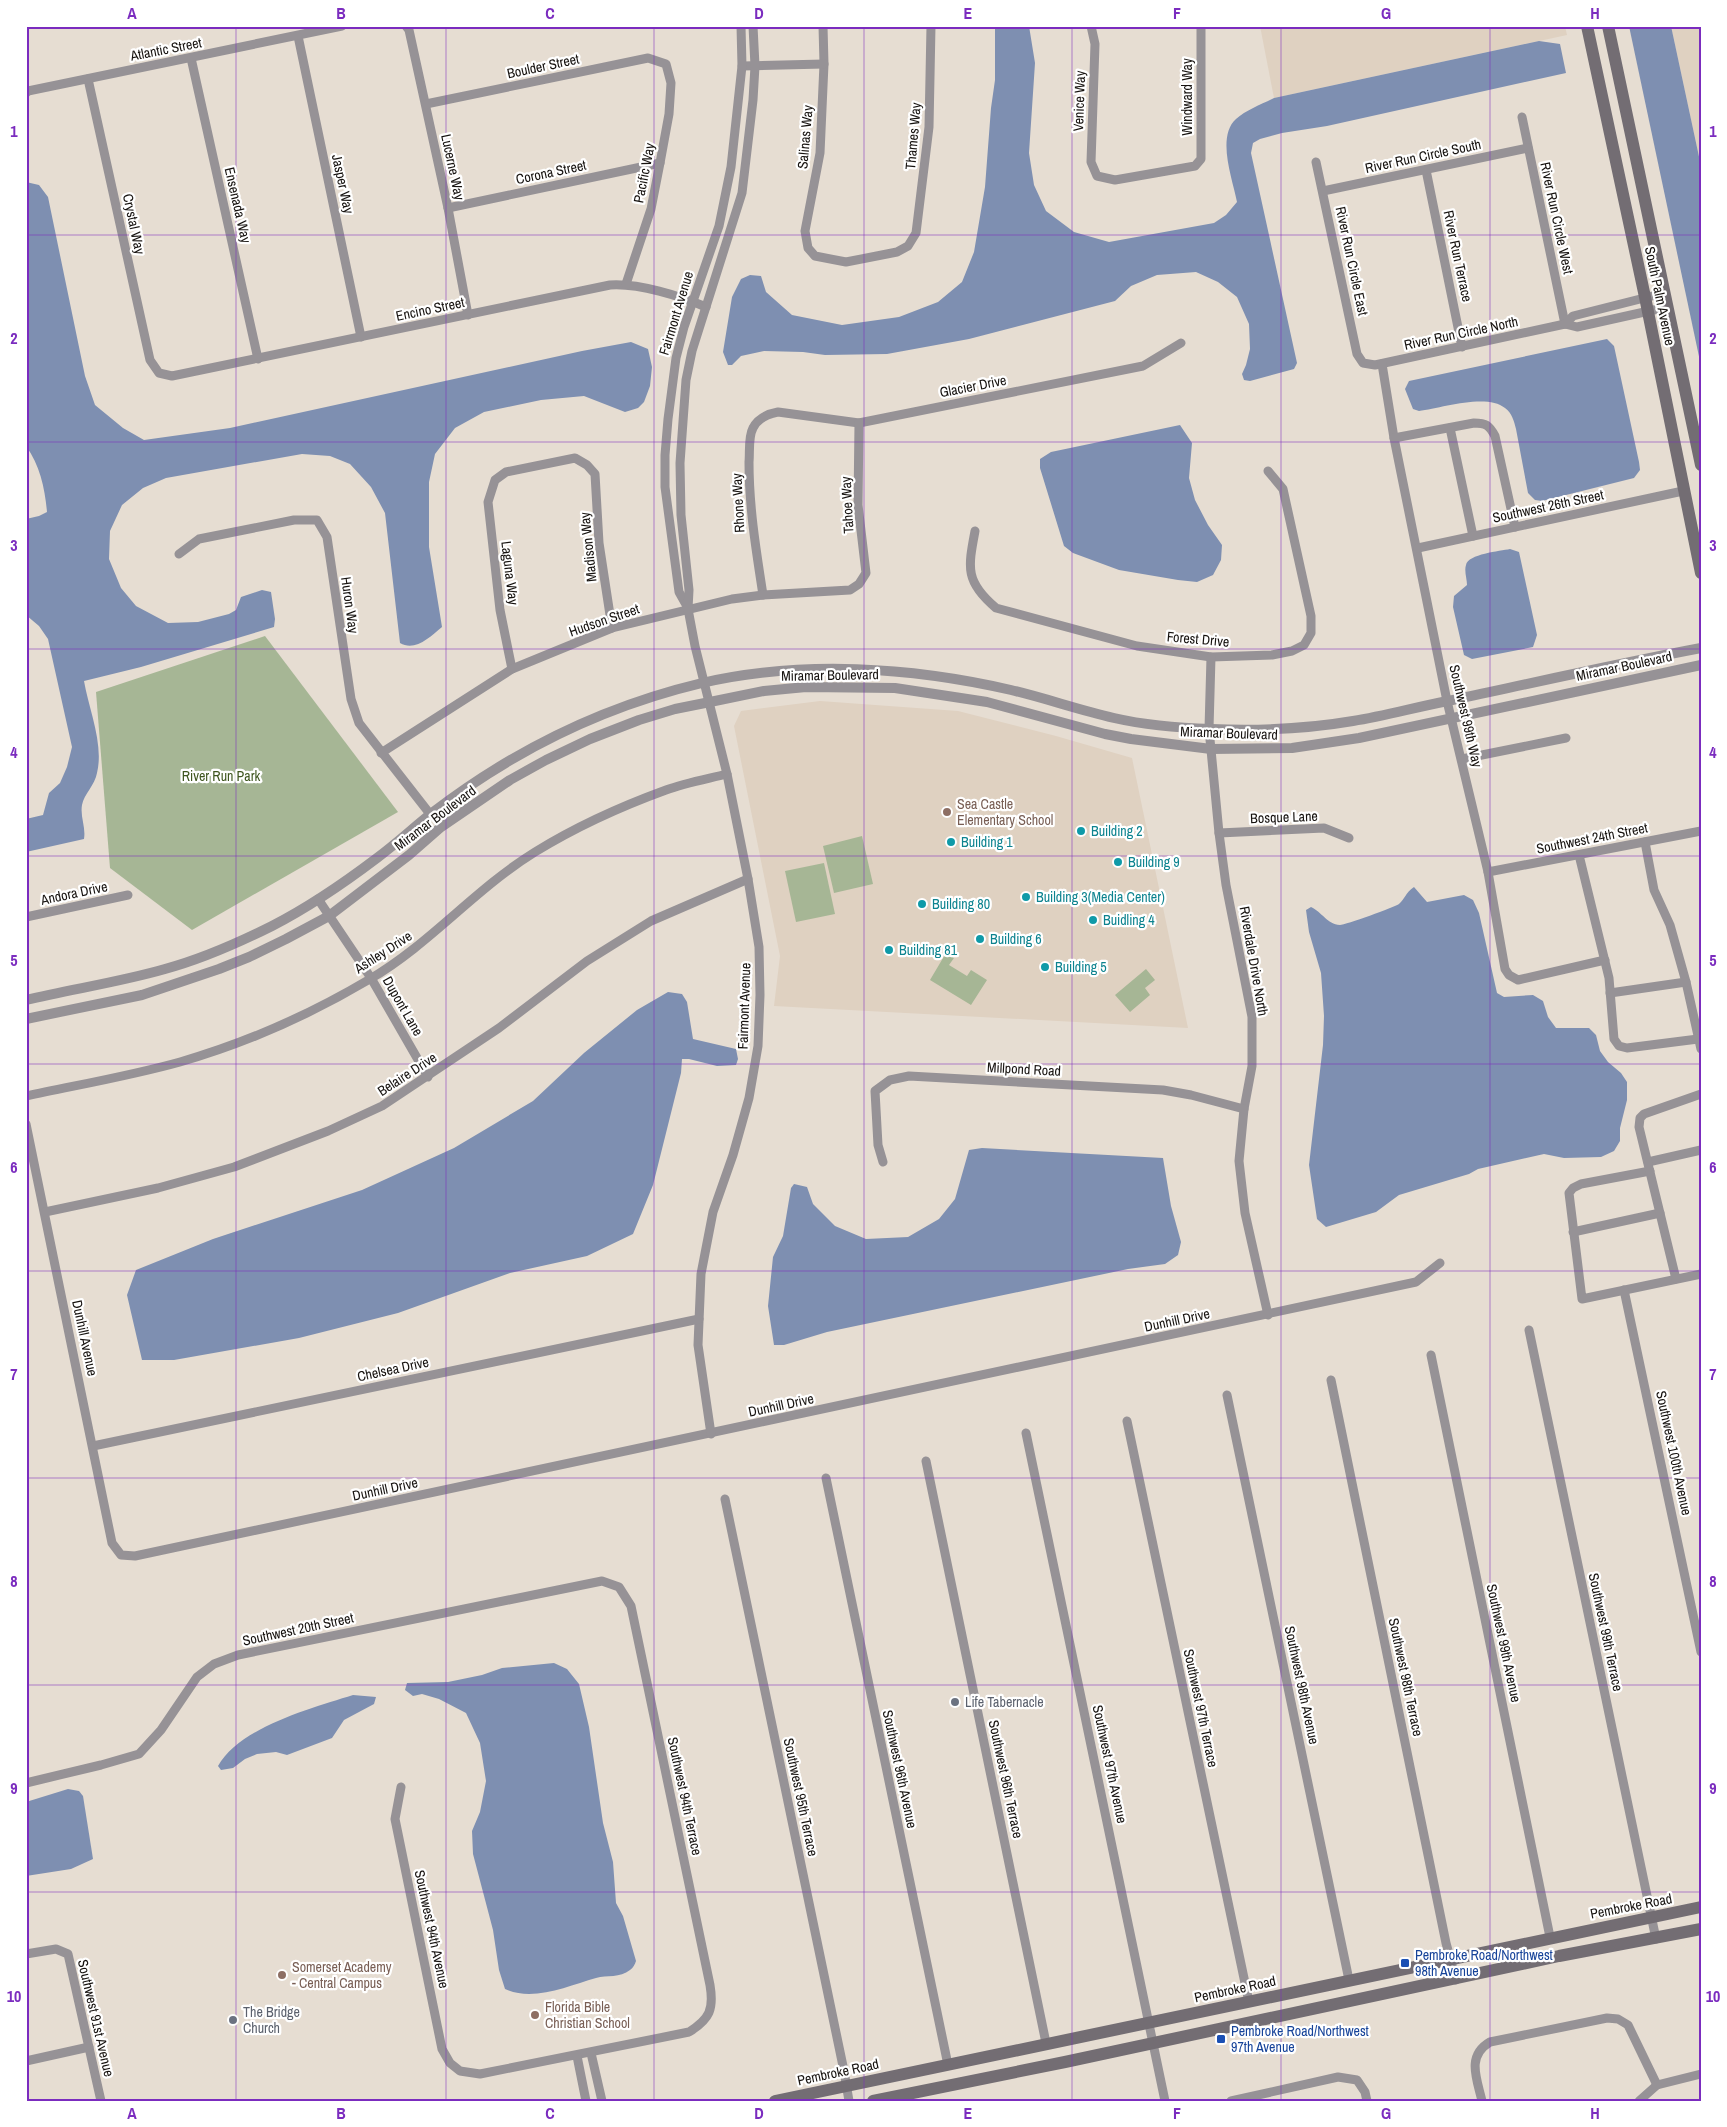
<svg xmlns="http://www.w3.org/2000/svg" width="1727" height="2127" font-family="'Archivo Narrow',sans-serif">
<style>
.built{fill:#dfd1c1}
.green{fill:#a6b695}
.water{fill:#7e8fb1}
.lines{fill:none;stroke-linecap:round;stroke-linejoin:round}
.minor{stroke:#969296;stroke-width:9}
.tertiary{stroke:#969296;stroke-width:10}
.secondary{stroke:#736d73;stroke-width:12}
.grid{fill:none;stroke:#7b2cbf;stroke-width:1;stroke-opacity:0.55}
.education-dot{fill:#8d6e63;stroke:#fff;stroke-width:2}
.culture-dot{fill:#0f9aa8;stroke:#fff;stroke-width:2}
.worship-dot{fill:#6b7280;stroke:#fff;stroke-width:2}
.transit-dot{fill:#1a4fb4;stroke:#fff;stroke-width:2}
.labels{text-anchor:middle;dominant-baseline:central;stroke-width:4.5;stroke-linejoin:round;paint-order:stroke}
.street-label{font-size:14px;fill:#16120f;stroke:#fff}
.park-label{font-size:14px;fill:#3e551e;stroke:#fff}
.education-label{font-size:14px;fill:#785e54;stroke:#fff;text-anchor:start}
.culture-label{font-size:14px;fill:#0d838f;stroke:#fff;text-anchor:start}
.worship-label{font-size:14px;fill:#5b616d;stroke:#fff;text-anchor:start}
.transit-label{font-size:14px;fill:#164399;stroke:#fff;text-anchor:start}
.neatline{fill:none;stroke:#7b2cbf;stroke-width:2}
.grid-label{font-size:16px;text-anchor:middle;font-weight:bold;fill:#7b2cbf}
</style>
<rect width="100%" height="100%" fill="#e6ddd2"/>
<g class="built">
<path d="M1260,26H1565L1567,35L1274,98Z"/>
<path d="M1671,26H1701V166Z"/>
<path d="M820,701L958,711L1056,736L1132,758L1188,1028L774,1006L780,956L734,726L741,711Z"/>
</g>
<g class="green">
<path d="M265,636L398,812L192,930L110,868L96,692Z"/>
<path d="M862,836L873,884L834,893L823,846Z"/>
<path d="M824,863L835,914L796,922L785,871Z"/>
<path d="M946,953L954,958L949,965L967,976L971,970L987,980L971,1005L930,980Z"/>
<path d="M1146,969L1155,980L1145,988L1150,995L1130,1012L1115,995Z"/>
</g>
<g class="water">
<path d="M995,26H1029L1035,63L1029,153L1034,185L1046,211L1074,232L1109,242L1214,223L1226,215L1237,202C1233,180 1216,137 1236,119C1246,110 1262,104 1274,98L1539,41L1560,44L1566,73L1327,126L1282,133L1260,139L1253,143L1251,153L1297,363L1294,369L1250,381L1244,380L1242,374L1246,365L1250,349L1249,324L1237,297L1218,282L1196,272L1157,275L1131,286L1115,301L969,339L887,354L825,355L803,352L764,351L741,356L732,365H728L723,352L732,297L741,279L750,275L761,276L766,292L792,315L842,325L899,317L938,302L962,282L974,252L985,187L991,108L995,80Z"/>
<path d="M1629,26H1671L1701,166V366Z"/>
<path d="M26,182L39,185L48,197L85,376L95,405L123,428L144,440L230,428L582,351L631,342L648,349L652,367L650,386L644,402L638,408L625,412L584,396L541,400L484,412L455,428L435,454L429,482V547L442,627C430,637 415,652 400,643L385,513L371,487L350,464L330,456L302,454L166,478L143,488L122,505L110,531L109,559L121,588L136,606L168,623L198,622L229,614L236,610L241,597L262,590L271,592L275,619L274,627L141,667L84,681C89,710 104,744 97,773C95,785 84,794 82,805C80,817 86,827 84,839L26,852V819L43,815L49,793L60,783L67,767L72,747L48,639L39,626L26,615V519L39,516L47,512C45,489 40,465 26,446Z"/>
<path d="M1607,339L1614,346L1639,462L1640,470L1634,478L1542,501L1535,500L1528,493L1516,429C1514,421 1512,413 1505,408C1487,393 1441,408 1419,411L1413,409L1405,389L1409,381Z"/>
<path d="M1180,425L1192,443L1189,478L1195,500L1208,525L1222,545L1221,560L1213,575L1197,582L1178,580L1119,570L1073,553L1064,546L1040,468V459L1051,452Z"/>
<path d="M1510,549L1519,552L1537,635L1533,647L1472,659L1464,655L1453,607L1454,596L1467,585C1467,579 1464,571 1466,565C1468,554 1500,551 1510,549Z"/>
<path d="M1414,887L1427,902L1464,895L1473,900L1479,913L1497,993L1504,997L1533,995L1543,1001L1548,1017L1556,1028H1589L1596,1035L1600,1051L1608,1062L1621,1073L1627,1082V1100L1620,1128V1141L1614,1151L1601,1157L1564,1158L1544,1154L1478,1169L1469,1174L1399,1195L1376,1212L1326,1227L1317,1219L1309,1165L1323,1045L1324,1016L1321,973L1309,932L1306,910L1311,907C1322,912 1327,924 1340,925C1345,925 1395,907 1399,904C1405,899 1405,893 1414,887Z"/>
<path d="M668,992L682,994L687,1002L693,1039L736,1049L738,1059L736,1065L717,1066L689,1059H682L681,1073L653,1185L633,1234L587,1256L510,1273L398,1313L299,1338L174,1360H142L127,1295L136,1270L213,1239L362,1190L454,1148L533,1101L584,1053L637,1010Z"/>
<path d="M982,1148L1163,1158L1171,1206L1181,1242L1178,1255L1165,1264L1128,1269L827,1332L784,1345H774L768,1306L773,1257L783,1236L791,1188L794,1184L807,1187L813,1204L835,1226L866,1239L908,1237L939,1219L955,1199L969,1150Z"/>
<path d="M554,1663L567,1669L579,1684L589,1727L603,1823L613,1862L616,1903L623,1916L636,1961C635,1964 633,1968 630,1970C620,1978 607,1975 596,1978C568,1986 533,2002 505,1989L499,1970L493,1930L473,1854L472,1831L480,1812L486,1781L480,1743L466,1713L439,1699L422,1694L413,1696L405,1690L407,1683L448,1682L482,1675L502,1668Z"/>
<path d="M353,1695L376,1697L374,1704L344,1720L332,1738L287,1755L276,1752L257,1754L245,1759L233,1768L221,1770L218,1766C240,1727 312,1708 353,1695Z"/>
<path d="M68,1789L79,1791L83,1796L93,1859L71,1869L26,1876V1802Z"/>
</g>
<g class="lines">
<g class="minor">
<path d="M406,26L409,30L448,208L468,315"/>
<path d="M823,26L824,64L820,153L805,231L808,248L815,256L846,262L897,252L908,246L916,233L929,127L931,26"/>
<path d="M1091,26L1095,44L1091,162L1097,176L1115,180L1195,166L1201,159V26"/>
<path d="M298,36L361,337"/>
<path d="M191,58L258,359"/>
<path d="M742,66L824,64"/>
<path d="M88,79L150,360L159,373L172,376L610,285C639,283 680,296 706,307"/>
<path d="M26,93L28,91L342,26"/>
<path d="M426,104L648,58L666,64L671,83L669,114L660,163L651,209L626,284"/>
<path d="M1522,117L1565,324"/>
<path d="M1316,162L1357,354L1363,363L1375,365L1565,324L1577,327L1667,307"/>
<path d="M1426,170L1462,347"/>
<path d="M1323,191L1528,148"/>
<path d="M448,208L660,163"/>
<path d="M1565,324L1573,316L1664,293"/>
<path d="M1382,364L1394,438L1447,701L1488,872L1505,969L1509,975L1518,980L1605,960"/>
<path d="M1450,428L1473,536"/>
<path d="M1394,438L1474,423C1486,423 1489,425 1495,436L1515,527"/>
<path d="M975,531C968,568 965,582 996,608L1137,646L1211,657L1272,655L1292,651L1304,645L1311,633V616L1283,489L1268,471"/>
<path d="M1418,548L1683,491"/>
<path d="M179,554L199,539L294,520H317L327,537L351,699L359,723L430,814"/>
<path d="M763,595C756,550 749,507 749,462C750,452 748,437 753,428C758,418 767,414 778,412L859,423L1143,366L1181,343"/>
<path d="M688,608L679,592L665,487V455L668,419L676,358L684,327L719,226L731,167L742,66L741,26"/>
<path d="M1211,657L1209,729L1219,833L1226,885L1252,1017V1066L1244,1109L1239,1161L1245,1213L1268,1315"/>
<path d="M512,669L500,610L488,502L495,480L506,472L575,458L587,465L595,474L599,543L612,628"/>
<path d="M381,753L512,669L612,628L732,599L763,595L850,590L859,584L866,573L858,505L859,423"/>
<path d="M1462,759L1566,738"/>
<path d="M1219,833L1324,828L1349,838"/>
<path d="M1645,842L1654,890L1670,925L1686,982L1701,1049"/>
<path d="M1579,855L1609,978L1614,1039L1619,1046L1627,1048L1698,1039"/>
<path d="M1488,872L1701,831"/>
<path d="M318,899L371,978L428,1077"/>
<path d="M26,917L128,895"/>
<path d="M1610,993L1686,982"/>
<path d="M26,1096C77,1085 130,1076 180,1062C246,1043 311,1014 370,979C430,944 475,889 535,852C574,828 622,806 666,790C685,783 707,779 727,774"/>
<path d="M26,1124L112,1543L121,1555L135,1556L1416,1282L1440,1263"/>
<path d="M883,1162L878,1145L875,1091L890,1080L909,1076L1163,1090L1191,1095L1244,1109"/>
<path d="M1648,1162L1701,1150"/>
<path d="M1650,1171L1581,1184L1573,1188L1569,1193L1582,1299L1701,1274"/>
<path d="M45,1212L158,1188L234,1167L328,1131L382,1106L499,1028L587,961L651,921L748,879"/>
<path d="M1573,1232L1660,1213"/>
<path d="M1676,1279L1639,1127L1640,1118L1644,1114L1701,1094"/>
<path d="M1624,1290L1701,1652"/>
<path d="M1529,1330L1656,1939"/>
<path d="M1431,1355L1550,1937"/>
<path d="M1331,1380L1446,1943L1456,1980"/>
<path d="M1227,1395L1349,1980"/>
<path d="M1127,1421L1249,2002"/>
<path d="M1026,1433L1165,2101"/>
<path d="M711,1434L698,1345L701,1274L713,1212L733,1155L749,1098L758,1046L760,995L759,947L748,879L727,774L695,646L688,609L689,590L681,515L680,463L686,380L692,351L742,193L753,100L755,66L753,26"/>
<path d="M93,1446L699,1319"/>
<path d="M926,1461L1046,2043"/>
<path d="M826,1478L948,2065"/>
<path d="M725,1499L844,2071L849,2101"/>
<path d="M26,1783L101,1765L139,1754L161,1730L197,1677L214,1664L238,1655L602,1581L619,1587L631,1606L710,1985C714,2009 710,2019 689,2032L480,2074L460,2071L450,2063L442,2049L395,1819L401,1787"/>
<path d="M26,1954L56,1949L68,1954L101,2101"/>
<path d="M591,2053L602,2101"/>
<path d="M577,2056L586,2101"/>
<path d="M26,2061L89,2047"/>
<path d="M1231,2101L1338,2077L1357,2080L1365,2092L1367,2101"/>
<path d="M1482,2101C1477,2079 1466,2056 1490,2042L1607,2018L1618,2019L1628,2025L1657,2085"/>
<path d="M1639,2101L1657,2085L1701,2074"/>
</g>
<g class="tertiary">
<path d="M26,1000C72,989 120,982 165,969C202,959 238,943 272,926C309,907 344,883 377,858C396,844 413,828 432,813C514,750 601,707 702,683C802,660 911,667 1011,690C1045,698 1079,710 1114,718C1145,725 1178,728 1211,729C1258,731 1306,729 1353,721C1385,716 1416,707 1448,701C1532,683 1616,664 1701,648"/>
<path d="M26,1019L142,995L219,969L249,957L286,939L329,916L409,855L441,827L510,780L546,760L590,739L639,720L675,709L710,702L764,691L806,687L895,688L987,702L1105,734L1131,739L1211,749L1292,748L1359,738L1701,665"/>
</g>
<g class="secondary">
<path d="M1587,26L1645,297L1701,573"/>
<path d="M1608,26L1701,465"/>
<path d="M775,2101L1701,1907"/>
<path d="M873,2101L1065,2062L1559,1956L1701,1929"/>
</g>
</g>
<path class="grid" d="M236,26V2101M446,26V2101M654,26V2101M864,26V2101M1072,26V2101M1281,26V2101M1490,26V2101M26,235H1701M26,442H1701M26,649H1701M26,856H1701M26,1064H1701M26,1271H1701M26,1478H1701M26,1685H1701M26,1892H1701"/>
<g class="education-dot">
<circle cx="947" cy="812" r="5"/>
<circle cx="282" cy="1975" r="5"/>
<circle cx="535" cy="2015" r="5"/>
</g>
<g class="culture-dot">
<circle cx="1081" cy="831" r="5"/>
<circle cx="951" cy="842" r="5"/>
<circle cx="1118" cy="862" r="5"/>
<circle cx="1026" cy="897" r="5"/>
<circle cx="922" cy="904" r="5"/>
<circle cx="1093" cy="920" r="5"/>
<circle cx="980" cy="939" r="5"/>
<circle cx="889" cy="950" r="5"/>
<circle cx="1045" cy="967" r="5"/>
</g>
<g class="worship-dot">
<circle cx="955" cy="1702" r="5"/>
<circle cx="233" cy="2020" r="5"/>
</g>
<g class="transit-dot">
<rect x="1400" y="1958" width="10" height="10" rx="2.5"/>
<rect x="1216" y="2034" width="10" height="10" rx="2.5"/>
</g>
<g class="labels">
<g class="street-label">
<text transform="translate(166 49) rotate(-11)">Atlantic Street</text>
<text transform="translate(543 66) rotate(-12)">Boulder Street</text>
<text transform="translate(1187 97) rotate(-90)">Windward Way</text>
<text transform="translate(1079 101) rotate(-88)">Venice Way</text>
<text transform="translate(913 136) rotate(-85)">Thames Way</text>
<text transform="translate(805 137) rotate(-85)">Salinas Way</text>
<text transform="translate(1423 156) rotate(-12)">River Run Circle South</text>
<text transform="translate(453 167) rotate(78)">Lucerne Way</text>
<text transform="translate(551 172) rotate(-12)">Corona Street</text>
<text transform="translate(644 173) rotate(-79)">Pacific Way</text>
<text transform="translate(343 184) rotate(78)">Jasper Way</text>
<text transform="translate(238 205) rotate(77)">Ensenada Way</text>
<text transform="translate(1557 218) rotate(78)">River Run Circle West</text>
<text transform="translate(134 224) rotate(78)">Crystal Way</text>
<text transform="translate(1458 256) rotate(78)">River Run Terrace</text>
<text transform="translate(1352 261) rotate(78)">River Run Circle East</text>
<text transform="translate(1660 296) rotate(78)">South Palm Avenue</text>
<text transform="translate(430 309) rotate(-12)">Encino Street</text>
<text transform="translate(676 313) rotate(-73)">Fairmont Avenue</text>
<text transform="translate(1461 333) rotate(-12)">River Run Circle North</text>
<text transform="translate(973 386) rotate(-11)">Glacier Drive</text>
<text transform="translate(738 503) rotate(-93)">Rhone Way</text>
<text transform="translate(847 505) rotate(-93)">Tahoe Way</text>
<text transform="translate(1548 506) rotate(-12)">Southwest 26th Street</text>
<text transform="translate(588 547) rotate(-96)">Madison Way</text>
<text transform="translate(510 573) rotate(83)">Laguna Way</text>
<text transform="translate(350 605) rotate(82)">Huron Way</text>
<text transform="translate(604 620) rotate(-19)">Hudson Street</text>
<text transform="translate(1198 639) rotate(5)">Forest Drive</text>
<text transform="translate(1624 666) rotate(-12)">Miramar Boulevard</text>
<text transform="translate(830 675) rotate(-1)">Miramar Boulevard</text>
<text transform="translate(1466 716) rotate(77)">Southwest 99th Way</text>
<text transform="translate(1229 733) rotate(2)">Miramar Boulevard</text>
<text transform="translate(1284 817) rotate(-2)">Bosque Lane</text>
<text transform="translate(435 818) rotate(-37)">Miramar Boulevard</text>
<text transform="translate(1592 838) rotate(-11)">Southwest 24th Street</text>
<text transform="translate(74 893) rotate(-12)">Andora Drive</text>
<text transform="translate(383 952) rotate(-33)">Ashley Drive</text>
<text transform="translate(1254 961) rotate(80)">Riverdale Drive North</text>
<text transform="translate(403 1006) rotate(60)">Dupont Lane</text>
<text transform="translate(744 1006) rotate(-88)">Fairmont Avenue</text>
<text transform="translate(1024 1069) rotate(3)">Millpond Road</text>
<text transform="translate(407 1074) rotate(-33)">Belaire Drive</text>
<text transform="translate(1177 1320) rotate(-12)">Dunhill Drive</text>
<text transform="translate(85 1338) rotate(78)">Dunhill Avenue</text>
<text transform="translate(393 1369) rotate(-12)">Chelsea Drive</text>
<text transform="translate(781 1405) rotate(-12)">Dunhill Drive</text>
<text transform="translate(1674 1453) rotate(78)">Southwest 100th Avenue</text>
<text transform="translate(385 1489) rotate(-12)">Dunhill Drive</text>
<text transform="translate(298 1629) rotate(-12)">Southwest 20th Street</text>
<text transform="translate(1606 1632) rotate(78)">Southwest 99th Terrace</text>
<text transform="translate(1504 1643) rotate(78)">Southwest 99th Avenue</text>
<text transform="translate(1406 1677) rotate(78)">Southwest 98th Terrace</text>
<text transform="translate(1302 1685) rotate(78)">Southwest 98th Avenue</text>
<text transform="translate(1201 1708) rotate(78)">Southwest 97th Terrace</text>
<text transform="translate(1110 1764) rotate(78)">Southwest 97th Avenue</text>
<text transform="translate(900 1769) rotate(78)">Southwest 96th Avenue</text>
<text transform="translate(1006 1779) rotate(78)">Southwest 96th Terrace</text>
<text transform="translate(685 1796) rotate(78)">Southwest 94th Terrace</text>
<text transform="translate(801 1797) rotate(78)">Southwest 95th Terrace</text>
<text transform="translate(1631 1906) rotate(-11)">Pembroke Road</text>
<text transform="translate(432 1929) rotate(78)">Southwest 94th Avenue</text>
<text transform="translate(1235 1989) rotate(-12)">Pembroke Road</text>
<text transform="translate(96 2018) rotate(77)">Southwest 91st Avenue</text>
<text transform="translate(838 2072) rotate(-12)">Pembroke Road</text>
</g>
<g class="park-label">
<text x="221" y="776">River Run Park</text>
</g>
<g class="education-label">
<text x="957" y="804">Sea Castle<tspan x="957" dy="16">Elementary School</tspan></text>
<text x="292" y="1967">Somerset Academy<tspan x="292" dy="16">- Central Campus</tspan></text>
<text x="545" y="2007">Florida Bible<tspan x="545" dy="16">Christian School</tspan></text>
</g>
<g class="culture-label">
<text x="1091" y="831">Building 2</text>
<text x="961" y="842">Building 1</text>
<text x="1128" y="862">Building 9</text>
<text x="1036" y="897">Building 3(Media Center)</text>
<text x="932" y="904">Building 80</text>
<text x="1103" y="920">Buidling 4</text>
<text x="990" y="939">Building 6</text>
<text x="899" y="950">Building 81</text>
<text x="1055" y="967">Building 5</text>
</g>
<g class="worship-label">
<text x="965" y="1702">Life Tabernacle</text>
<text x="243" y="2012">The Bridge<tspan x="243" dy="16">Church</tspan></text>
</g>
<g class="transit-label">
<text x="1415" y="1955">Pembroke Road/Northwest<tspan x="1415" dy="16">98th Avenue</tspan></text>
<text x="1231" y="2031">Pembroke Road/Northwest<tspan x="1231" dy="16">97th Avenue</tspan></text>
</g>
</g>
<rect width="1727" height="2127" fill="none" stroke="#ffffff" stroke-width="55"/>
<rect x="28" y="28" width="1672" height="2072" class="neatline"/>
<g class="grid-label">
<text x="132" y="19">A</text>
<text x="341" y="19">B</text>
<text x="550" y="19">C</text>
<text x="759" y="19">D</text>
<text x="968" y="19">E</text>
<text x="1177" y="19">F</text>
<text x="1386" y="19">G</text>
<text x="1595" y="19">H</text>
<text x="14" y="137">1</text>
<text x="1713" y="137">1</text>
<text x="14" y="344">2</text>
<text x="1713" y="344">2</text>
<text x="14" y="551">3</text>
<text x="1713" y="551">3</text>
<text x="14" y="758">4</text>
<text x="1713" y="758">4</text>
<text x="14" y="966">5</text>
<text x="1713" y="966">5</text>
<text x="14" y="1173">6</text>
<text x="1713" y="1173">6</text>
<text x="14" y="1380">7</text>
<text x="1713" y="1380">7</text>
<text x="14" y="1587">8</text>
<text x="1713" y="1587">8</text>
<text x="14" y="1794">9</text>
<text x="1713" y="1794">9</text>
<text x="14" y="2002">10</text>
<text x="1713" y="2002">10</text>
<text x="132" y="2119">A</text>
<text x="341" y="2119">B</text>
<text x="550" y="2119">C</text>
<text x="759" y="2119">D</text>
<text x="968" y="2119">E</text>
<text x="1177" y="2119">F</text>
<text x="1386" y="2119">G</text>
<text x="1595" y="2119">H</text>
</g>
</svg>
